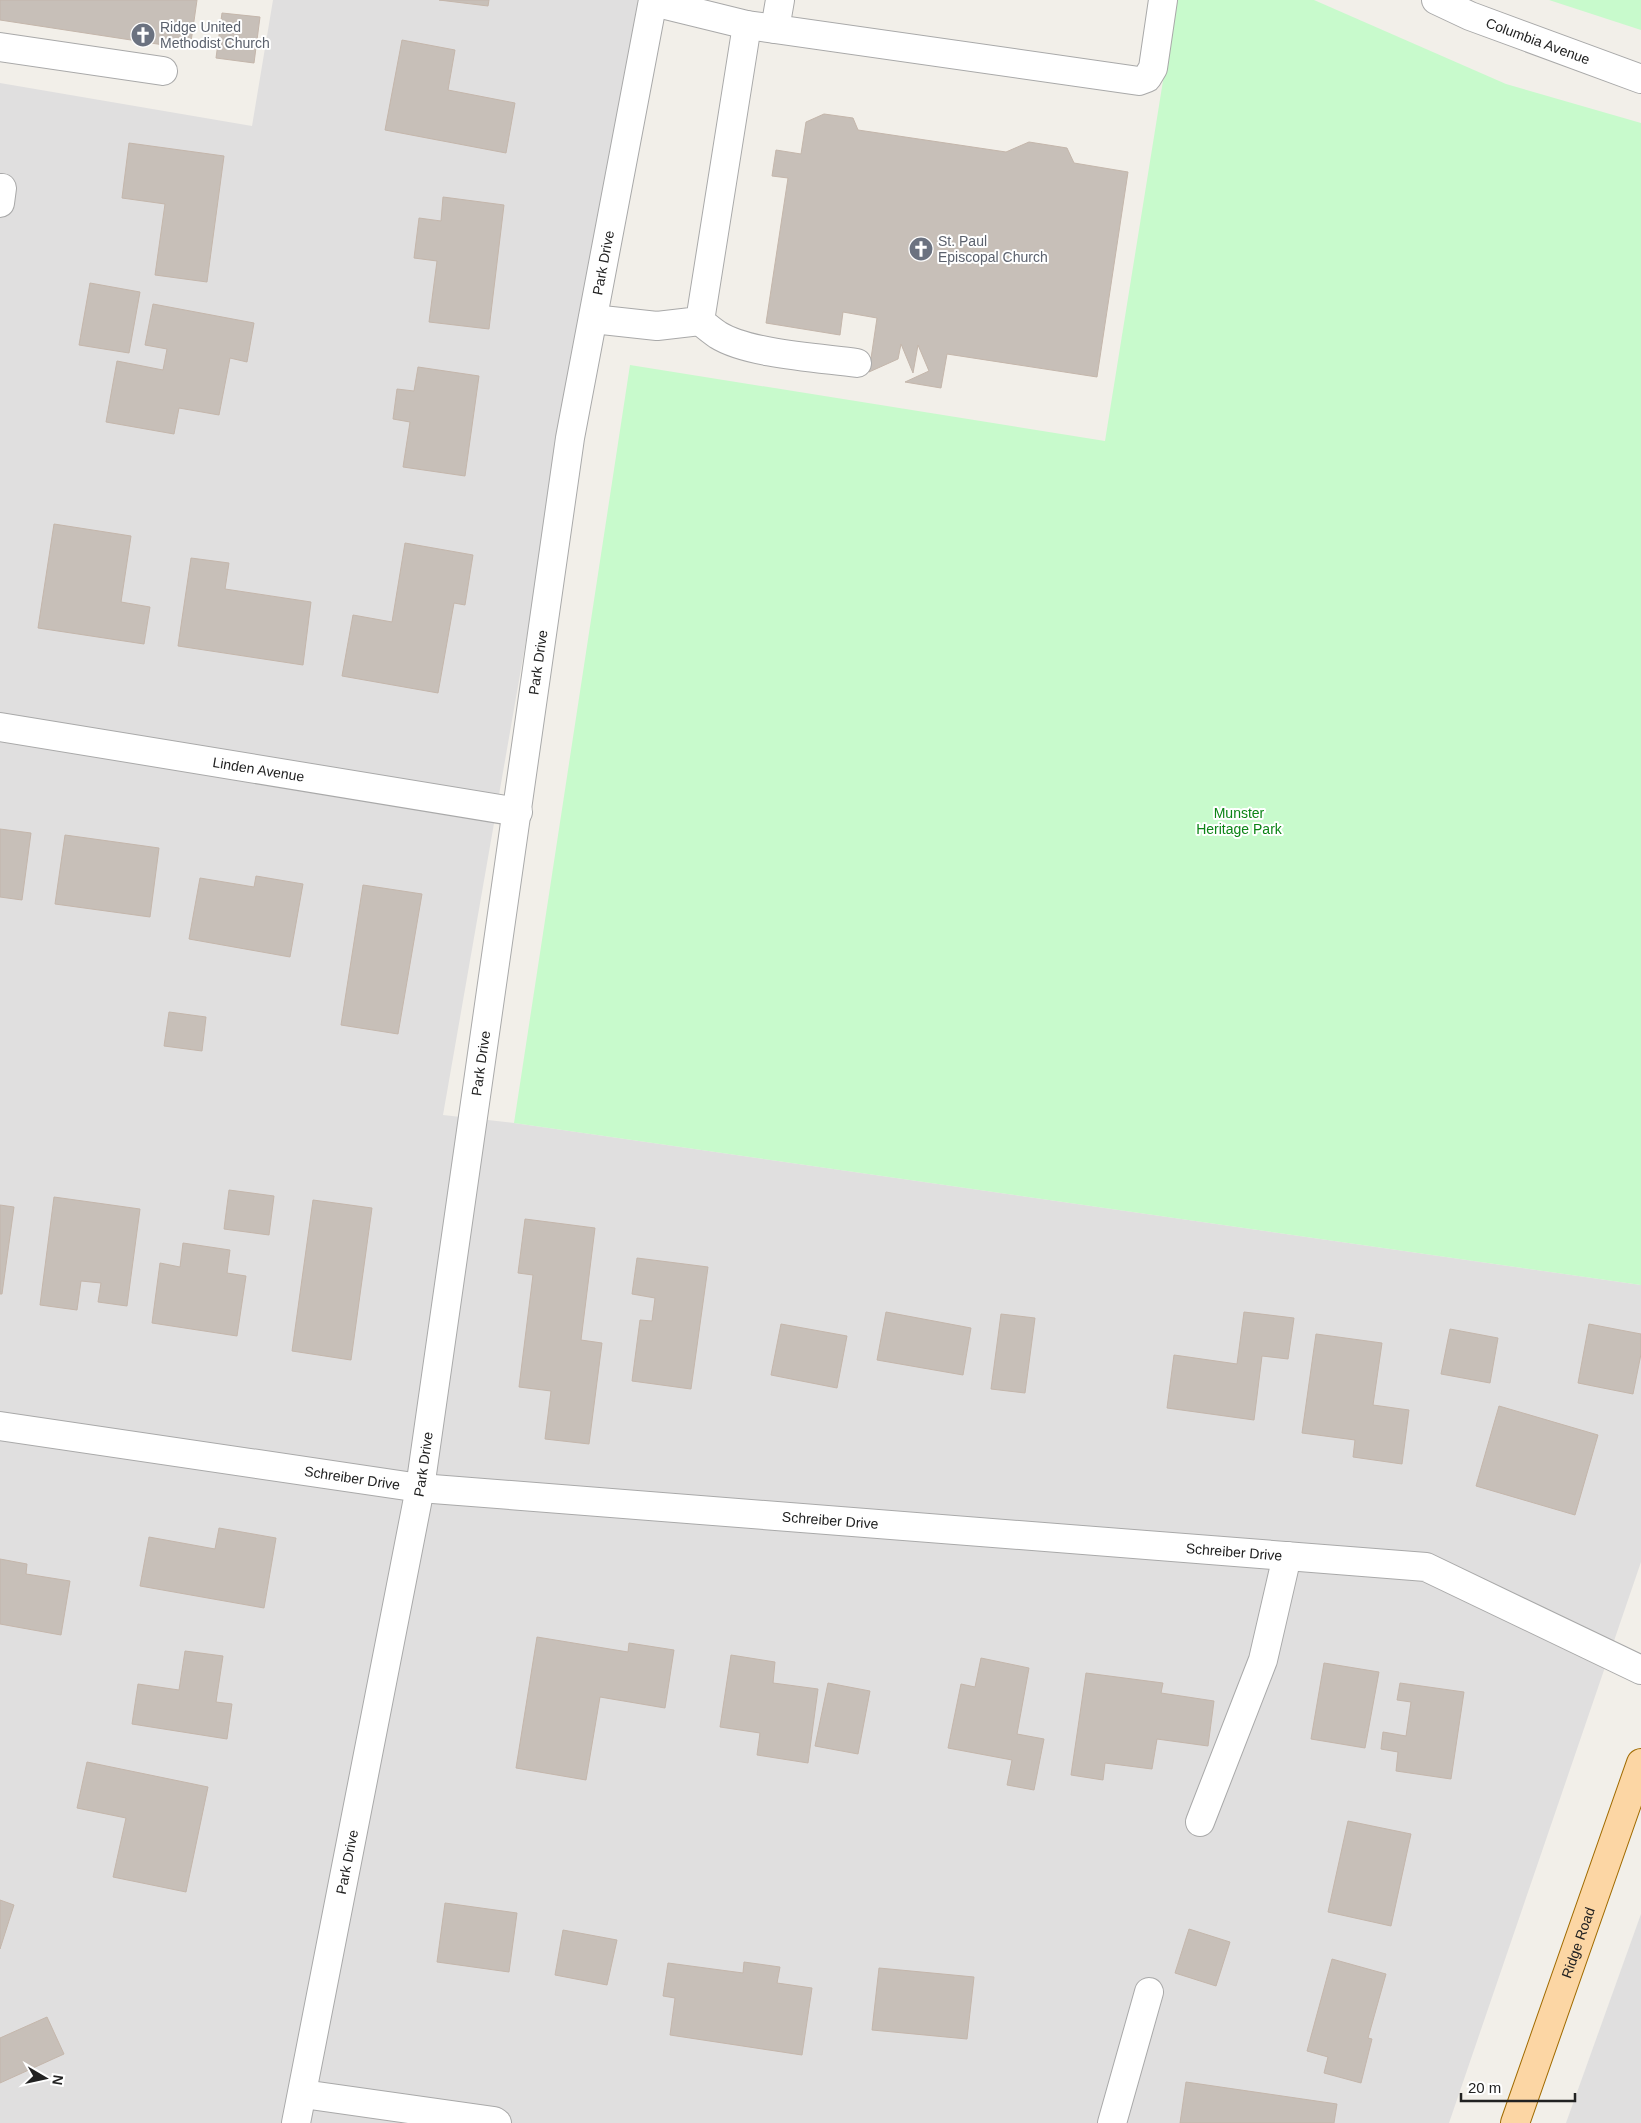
<svg xmlns="http://www.w3.org/2000/svg" width="1641" height="2123" font-family="Helvetica,sans-serif">
<style>
.residential{fill:#e0dfdf}
.park{fill:#c8facc}
.building{fill:#c7bfb8;stroke:#c4b6ab}
.lines{fill:none;stroke-linecap:round;stroke-linejoin:round}
.minor-casing{stroke:#a9a9a9;stroke-width:30}
.major-casing{stroke:#a06b00;stroke-width:30}
.minor{stroke:#fff;stroke-width:28}
.major{stroke:#fcd6a4;stroke-width:28}
.labels{text-anchor:middle;dominant-baseline:central;stroke-width:4;stroke-linejoin:round;paint-order:stroke}
.worship-label{font-size:14px;fill:#5b616d;stroke:#fff;text-anchor:start}
.street-label{font-size:14px;fill:#222;stroke:#fff}
.park-label{font-size:14px;fill:#0c8416;stroke:#fff}
</style>
<rect width="100%" height="100%" fill="#f2efe9"/>
<g class="residential">
<path d="M273,0H638L443,1115L514,1123L1641,1285V1562L1449,2123H0V83L252,126Z"/>
<path d="M1641,1914V2123H1566Z"/>
</g>
<g class="park">
<path d="M1176,0H1314L1506,84L1641,123V1285L514,1123L630,365L1105,441Z"/>
<path d="M1549,0H1641V30Z"/>
</g>
<g class="building">
<path d="M0,0H197L190,49L0,20Z"/>
<path d="M439,0H489L488,6Z"/>
<path d="M222,13L260,17L254,63L216,58Z"/>
<path d="M402,40L455,50L448,90L515,103L506,153L385,130Z"/>
<path d="M824,114L853,118L858,130L1006,152L1029,142L1067,148L1074,163L1128,172L1097,377L947,354L941,388L905,382L929,371L918,345L913,373L901,344L898,359L869,372L877,318L843,312L840,335L766,323L788,178L772,176L776,150L801,154L806,122Z"/>
<path d="M129,143L224,156L207,282L155,275L165,204L122,198Z"/>
<path d="M443,197L504,205L489,329L429,322L437,261L414,258L419,218L441,221Z"/>
<path d="M90,283L140,292L129,353L79,345Z"/>
<path d="M153,304L254,323L247,362L230,358L219,415L179,408L174,434L106,422L117,361L163,370L167,349L145,345Z"/>
<path d="M418,367L479,376L465,476L403,467L410,422L393,419L397,389L414,391Z"/>
<path d="M54,524L131,536L121,602L150,607L144,644L38,628Z"/>
<path d="M405,543L473,555L465,605L454,603L438,693L342,676L353,615L392,622Z"/>
<path d="M191,558L229,563L225,589L311,602L303,665L178,646Z"/>
<path d="M0,829L31,833L22,900L0,897Z"/>
<path d="M65,835L159,848L150,917L55,904Z"/>
<path d="M256,876L303,884L290,957L189,939L200,878L254,887Z"/>
<path d="M363,885L422,894L398,1034L341,1025Z"/>
<path d="M169,1012L206,1017L202,1051L164,1046Z"/>
<path d="M229,1190L274,1196L269,1235L224,1229Z"/>
<path d="M54,1197L140,1209L127,1306L98,1302L101,1283L81,1281L77,1310L40,1305Z"/>
<path d="M313,1200L372,1208L351,1360L292,1351Z"/>
<path d="M0,1205L14,1207L2,1294H0Z"/>
<path d="M525,1219L595,1228L581,1340L602,1343L589,1444L545,1439L551,1391L519,1387L533,1275L518,1273Z"/>
<path d="M183,1243L230,1250L227,1273L246,1276L237,1336L152,1323L160,1263L180,1267Z"/>
<path d="M637,1258L708,1267L691,1389L632,1381L640,1320L652,1321L655,1298L632,1294Z"/>
<path d="M886,1312L971,1328L963,1375L877,1360Z"/>
<path d="M1244,1312L1294,1318L1288,1359L1262,1356L1254,1420L1167,1408L1174,1355L1237,1364Z"/>
<path d="M1001,1314L1035,1318L1025,1393L991,1389Z"/>
<path d="M781,1324L847,1336L837,1388L771,1375Z"/>
<path d="M1589,1324L1641,1334V1354L1633,1394L1578,1383Z"/>
<path d="M1450,1329L1498,1338L1490,1383L1441,1374Z"/>
<path d="M1316,1334L1382,1343L1373,1405L1409,1410L1402,1464L1353,1457L1355,1440L1302,1433Z"/>
<path d="M1499,1406L1598,1435L1575,1515L1476,1486Z"/>
<path d="M219,1528L276,1538L264,1608L140,1586L149,1537L215,1549Z"/>
<path d="M0,1559L27,1564L26,1574L70,1581L61,1635L0,1624Z"/>
<path d="M537,1637L628,1652L629,1643L674,1650L665,1708L600,1697L586,1780L516,1768Z"/>
<path d="M185,1651L223,1656L216,1702L232,1704L227,1739L132,1724L138,1684L179,1690Z"/>
<path d="M731,1655L775,1662L773,1683L818,1689L808,1763L757,1755L760,1733L720,1727Z"/>
<path d="M981,1658L1029,1668L1017,1734L1044,1739L1034,1790L1007,1785L1012,1760L948,1748L961,1684L975,1687Z"/>
<path d="M1324,1663L1379,1672L1365,1748L1311,1739Z"/>
<path d="M1086,1673L1163,1683L1161,1693L1214,1701L1208,1746L1157,1739L1152,1769L1105,1763L1103,1780L1071,1775Z"/>
<path d="M828,1683L870,1691L858,1754L815,1746Z"/>
<path d="M1400,1683L1464,1692L1451,1779L1396,1771L1398,1752L1381,1749L1383,1732L1406,1736L1411,1702L1397,1700Z"/>
<path d="M87,1762L208,1787L186,1892L113,1877L126,1818L77,1808Z"/>
<path d="M1348,1821L1411,1834L1391,1926L1328,1912Z"/>
<path d="M0,1900L14,1905L0,1949Z"/>
<path d="M445,1903L517,1913L509,1972L437,1962Z"/>
<path d="M1189,1929L1230,1942L1216,1986L1175,1973Z"/>
<path d="M563,1930L617,1940L607,1985L555,1975Z"/>
<path d="M1332,1959L1386,1974L1368,2038L1372,2039L1361,2083L1324,2073L1328,2057L1307,2051Z"/>
<path d="M744,1962L780,1967L777,1983L812,1988L802,2055L670,2035L675,1998L663,1996L668,1963L743,1973Z"/>
<path d="M879,1968L974,1977L967,2039L872,2030Z"/>
<path d="M47,2017L64,2054L0,2083V2038Z"/>
<path d="M1186,2082L1337,2104L1334,2123H1180Z"/>
</g>
<g class="lines">
<defs>
<g id="minor">
<path id="s1" d="M1436,0L1470,16L1641,79"/>
<path d="M747,25L1139,81L1147,78L1153,68L1163,0"/>
<path d="M775,29L780,0"/>
<path d="M0,47L163,71"/>
<path d="M0,203L2,188"/>
<path d="M593,319L657,326L700,321L747,25L653,2"/>
<path d="M700,321C706,326 712,331 718,335C748,354 821,358 857,363"/>
<path id="s2" d="M0,727L518,812"/>
<path id="s3" d="M0,1426L420,1488L1426,1567L1641,1670"/>
<path d="M1200,1822L1263,1660L1287,1556"/>
<path d="M303,2094L494,2121L497,2123"/>
<path id="s4" d="M296,2123L420,1488L570,438L653,0"/>
<path d="M1112,2123L1149,1992"/>
</g>
<g id="major">
<path id="s5" d="M1515,2123L1641,1763"/>
</g>
</defs>
<use href="#minor" class="minor-casing"/>
<use href="#major" class="major-casing"/>
<use href="#minor" class="minor"/>
<use href="#major" class="major"/>
</g>
<defs>
<symbol id="church-disc" viewBox="-11 -11 22 22"><circle r="9.5" fill="#6b7280" stroke="#fff"/><path d="M-1.2-6h2.4v3.5h3.3v2.4h-3.3V6h-2.4V-.1h-3.3v-2.4h3.3Z" fill="#fff"/></symbol>
</defs>
<g fill-rule="evenodd">
<use href="#church-disc" x="129" y="21" width="28" height="28"/>
<use href="#church-disc" x="907" y="235" width="28" height="28"/>
</g>
<g class="labels">
<g class="worship-label">
<text x="160" y="27">Ridge United<tspan x="160" dy="16">Methodist Church</tspan></text>
<text x="938" y="241">St. Paul<tspan x="938" dy="16">Episcopal Church</tspan></text>
</g>
<g class="street-label">
<text stroke="none"><textPath href="#s1" startOffset="110">Columbia Avenue</textPath></text>
<text stroke="none"><textPath href="#s4" startOffset="1886">Park Drive</textPath></text>
<text stroke="none"><textPath href="#s4" startOffset="1481">Park Drive</textPath></text>
<text stroke="none"><textPath href="#s2" startOffset="262">Linden Avenue</textPath></text>
<text stroke="none"><textPath href="#s4" startOffset="1076">Park Drive</textPath></text>
<text stroke="none"><textPath href="#s4" startOffset="671">Park Drive</textPath></text>
<text stroke="none"><textPath href="#s3" startOffset="356">Schreiber Drive</textPath></text>
<text stroke="none"><textPath href="#s3" startOffset="836">Schreiber Drive</textPath></text>
<text stroke="none"><textPath href="#s3" startOffset="1241">Schreiber Drive</textPath></text>
<text stroke="none"><textPath href="#s4" startOffset="266">Park Drive</textPath></text>
<text stroke="none"><textPath href="#s5" startOffset="191">Ridge Road</textPath></text>
</g>
<g class="park-label">
<text x="1239" y="813">Munster<tspan x="1239" dy="16">Heritage Park</tspan></text>
</g>
</g>
<g transform="translate(45 2078) rotate(99)" stroke="#ffffff" stroke-width="4" paint-order="stroke">
<path d="M0-4L9 19L0 12L-9 19Z" fill="#222222"/>
<text y="-8" font-size="14" font-weight="bold" text-anchor="middle" fill="#222222">N</text>
</g>
<path d="M1461 2093v8h114v-8" fill="none" stroke="#222222" stroke-width="2.5"/>
<text x="1468" y="2093" font-size="15" fill="#222222" stroke="#ffffff" stroke-width="4" paint-order="stroke">20 m</text>
</svg>
